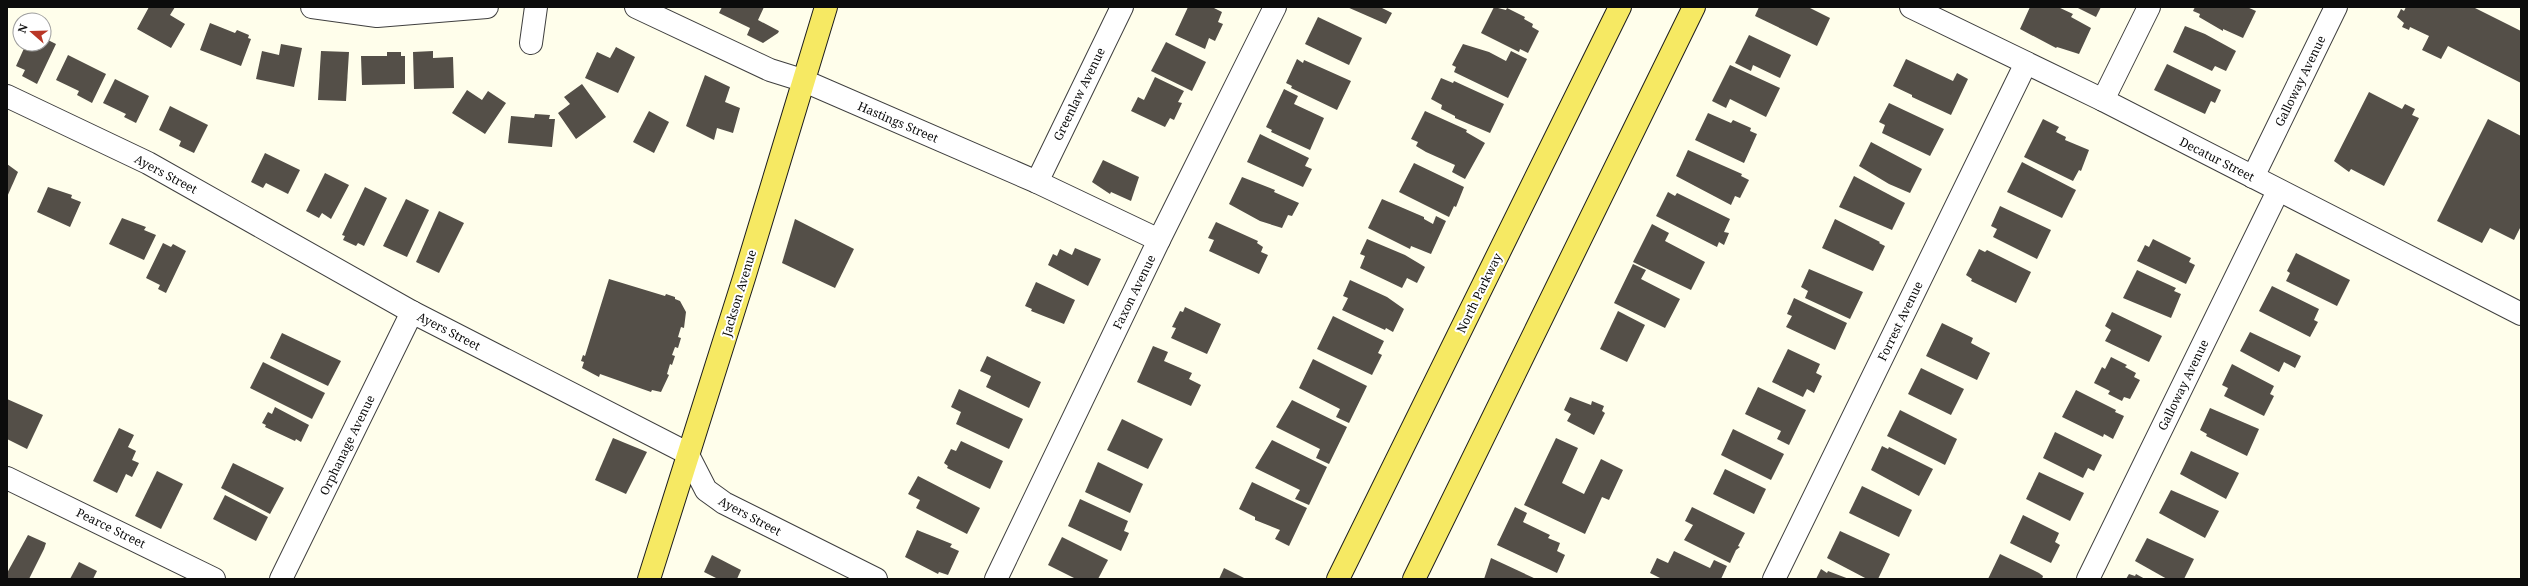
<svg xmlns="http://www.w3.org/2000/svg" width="2528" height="586" font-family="'Noto Serif',serif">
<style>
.building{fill:#544f48}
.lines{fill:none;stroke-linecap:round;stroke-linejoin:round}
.minor-casing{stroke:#3f3f3f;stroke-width:24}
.tertiary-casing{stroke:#3f3f3f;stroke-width:24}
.primary-casing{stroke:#1d1d1d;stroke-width:24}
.minor{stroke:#fff;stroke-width:22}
.tertiary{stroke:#fff;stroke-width:22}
.primary{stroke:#f6e963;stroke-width:22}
.labels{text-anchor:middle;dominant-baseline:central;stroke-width:4;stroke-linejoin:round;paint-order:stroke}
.street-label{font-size:12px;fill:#0c0c0c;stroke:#fff}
</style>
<rect width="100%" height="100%" fill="#fffeeb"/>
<g class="building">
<path d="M149,7H175L170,15L185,24L171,48L137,29Z"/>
<path d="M722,7H764L758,20L779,31L778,33L763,43L747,35L750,28L719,13Z"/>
<path d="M1188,7H1212L1222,12L1218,22L1223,24L1215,41L1209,38L1205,49L1175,35Z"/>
<path d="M1347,7H1380L1392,13L1386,24Z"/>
<path d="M1494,7L1506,10L1507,8L1525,17L1524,19L1533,24L1532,27L1539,31L1528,53L1520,49L1519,52L1481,33Z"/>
<path d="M1759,7H1808L1830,18L1817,46L1755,16Z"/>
<path d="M2030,7H2058L2073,14L2071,17L2091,28L2079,54L2057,47L2056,48L2020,29Z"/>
<path d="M2076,7H2101L2096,17Z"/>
<path d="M2195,7H2247L2256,11L2243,38L2223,29V31L2199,17L2200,14L2193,11Z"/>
<path d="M2406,7H2473L2521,31V83L2448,46L2441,59L2422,50L2429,36L2410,27L2409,30L2402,27L2404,23L2397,17L2401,9L2404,11Z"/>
<path d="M1318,17L1362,38L1349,65L1305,44Z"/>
<path d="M210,23L235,33L237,30L249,35L248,38L251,39L241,66L200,50Z"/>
<path d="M2185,26L2205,34L2236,51L2226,71L2215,66L2212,71L2173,52Z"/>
<path d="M1749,35L1791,55L1780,78L1753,65L1751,71L1735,63Z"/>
<path d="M44,38L56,44L37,84L22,76L25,70L16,66L26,44H44Z"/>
<path d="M1166,42L1206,62L1192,91L1151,71Z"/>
<path d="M281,44L302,48L294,87L256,79L262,51L279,55Z"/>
<path d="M1463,44L1489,52L1506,61L1511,51L1527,59L1508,98L1454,72L1456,67L1452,65Z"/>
<path d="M616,47L635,57L618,93L585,78L597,52L610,58Z"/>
<path d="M321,51L349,52L346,101L318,100Z"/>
<path d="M433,51V58L453,57L454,88L414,89L413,52Z"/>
<path d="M387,52H401V56H405V84L362,85L361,56H387Z"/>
<path d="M68,55L106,74L92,103L77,95L79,91L56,80Z"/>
<path d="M1297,59L1303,63L1304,60L1351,81L1337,110L1291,88L1292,86L1286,83Z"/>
<path d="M1906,59L1953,81L1957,73L1968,79L1951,115L1912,97V95L1893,86Z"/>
<path d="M2167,64L2221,90L2215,103L2211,101L2205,114L2154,90Z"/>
<path d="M1730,65L1780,88L1766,117L1730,99L1726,108L1712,101Z"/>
<path d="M705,75L730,87L725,102L740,108L733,133L717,128L714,140L686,126Z"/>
<path d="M1155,77L1184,91L1178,102L1182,103L1174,120L1170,118L1165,127L1131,111L1138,97L1144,100Z"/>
<path d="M1441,78L1453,83L1454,81L1504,104L1490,133L1455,118V116L1441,109L1442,105L1431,99Z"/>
<path d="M115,79L149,96L136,123L124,117L126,114L103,103Z"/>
<path d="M582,84L606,117L576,139L558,113L570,104L564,97Z"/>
<path d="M1284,89L1298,96L1294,104L1324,118L1310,150L1271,132L1272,130L1266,127Z"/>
<path d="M467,90L482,100L488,91L506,103L485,134L452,113Z"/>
<path d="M2369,92L2402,109L2405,104L2415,109L2412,115L2419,118L2384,186L2351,169L2349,172L2334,161Z"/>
<path d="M1889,103L1944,129L1930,156L1882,133L1885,125L1879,122Z"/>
<path d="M170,106L208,125L194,153L179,146L181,141L159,130Z"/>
<path d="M649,111L669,122L654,153L633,142Z"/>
<path d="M1425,111L1467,130L1466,132L1485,143L1465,179L1452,172L1455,165L1426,152L1416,146L1418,142L1411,139Z"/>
<path d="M1708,113L1731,123L1733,120L1751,128L1750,131L1757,134L1744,163L1695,140Z"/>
<path d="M535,114L550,115L549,119H555L552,147L508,143L511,116L534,118Z"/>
<path d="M2043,119L2059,127L2056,132L2066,137L2065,140L2089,150L2081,171L2079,170L2073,181L2024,157Z"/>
<path d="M2488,119L2521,136V226L2514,240L2490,228L2482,243L2437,221Z"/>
<path d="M1260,134L1309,158L1305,166L1312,169L1303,187L1247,162Z"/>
<path d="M1871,142L1922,169L1910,193L1889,184L1859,166Z"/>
<path d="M1688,150L1742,174L1741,176L1749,180L1740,198L1735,196L1731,205L1676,176Z"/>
<path d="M265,153L300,170L288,194L266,183L263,188L251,182Z"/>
<path d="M1103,160L1139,177L1131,201L1111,192L1110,194L1092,182Z"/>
<path d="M2022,162L2076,190L2062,218L2007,192Z"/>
<path d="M1414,163L1464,187L1456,207L1454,206L1449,217L1399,192Z"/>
<path d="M7,164L18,172L7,197Z"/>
<path d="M325,173L349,185L331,219L322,213L319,218L306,211Z"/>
<path d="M1854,176L1905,203L1892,230L1839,207Z"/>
<path d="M1242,177L1275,190L1274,192L1299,203L1292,216L1288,215L1282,228L1260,221L1229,204Z"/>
<path d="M48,187L72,195L71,198L81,202L70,227L37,212Z"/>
<path d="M365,187L387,198L364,246L358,243L356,246L343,240L345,236L342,235Z"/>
<path d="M1668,192L1675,196L1677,193L1730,219L1724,232L1729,233L1724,245L1719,242L1717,247L1656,216Z"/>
<path d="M406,199L429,210L407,257L383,246Z"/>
<path d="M1382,199L1424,217V219L1433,224L1436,216L1446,221L1431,254L1411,246L1410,249L1368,228Z"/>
<path d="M2000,206L2051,230L2037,259L1993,237L1997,229L1991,226Z"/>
<path d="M439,211L464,223L439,273L416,262Z"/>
<path d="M122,218L146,227L144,230L156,235L144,260L109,244Z"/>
<path d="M795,219L854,249L835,288L782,263Z"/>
<path d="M1835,219L1880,242L1879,243L1885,246L1873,271L1822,248Z"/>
<path d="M1216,222L1258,241L1257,243L1263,247L1261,252L1268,255L1259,274L1209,251L1214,240L1208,238Z"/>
<path d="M1652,224L1669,233L1665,241L1705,262L1691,290L1633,262Z"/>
<path d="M1367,239L1405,255L1425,267L1417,283L1407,278L1402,288L1360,268L1365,256L1360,254Z"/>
<path d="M2153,239L2191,258L2189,262L2195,265L2186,284L2137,261L2145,245L2149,247Z"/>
<path d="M163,243L171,247L173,244L186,251L166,293L158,289L160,285L146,278Z"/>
<path d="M1075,248L1101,259L1088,286L1048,265L1053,254L1057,256L1060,249L1072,255Z"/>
<path d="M1979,249L1985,252L1987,250L2031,272L2016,303L1971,281L1972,279L1966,275Z"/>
<path d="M2296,253L2350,280L2337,306L2286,281L2290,273L2287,271Z"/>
<path d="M1633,264L1646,270L1641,279L1680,299L1665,328L1614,303Z"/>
<path d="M1809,269L1863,292L1850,319L1805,298L1808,291L1801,287Z"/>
<path d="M2137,270L2176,288L2174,291L2181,294L2171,318L2123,298Z"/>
<path d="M609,279L665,296L666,294L675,297V299L680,301L686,312L684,328L681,327L678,337L681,338L678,348L675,347L672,355L675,356L672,365L670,364L667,374L669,375L661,392L652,390L651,392L600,374L599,377L582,368L584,362L581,361L583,355L585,356Z"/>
<path d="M1350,280L1387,297L1404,309L1393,332L1386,328L1385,330L1342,310L1348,298L1343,296Z"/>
<path d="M1036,282L1075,300L1064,324L1031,311L1032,309L1025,306Z"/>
<path d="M2272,286L2319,309L2314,320L2318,322L2310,337L2259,311Z"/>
<path d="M1794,298L1847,323L1835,350L1786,327L1792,316L1787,314Z"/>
<path d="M1185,307L1221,324L1207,354L1171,338L1176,328L1172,327L1180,311L1183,312Z"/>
<path d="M1618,311L1645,325L1627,362L1600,349Z"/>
<path d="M2112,312L2162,336L2149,362L2105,341L2111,330L2105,326Z"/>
<path d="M1333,316L1384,341L1378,353L1382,355L1372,375L1317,349Z"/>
<path d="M1942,323L1973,338L1971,343L1990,353L1977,380L1926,356Z"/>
<path d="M2250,332L2301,356L2295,368L2284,362L2279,372L2240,351Z"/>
<path d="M282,333L341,361L328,386L270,358Z"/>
<path d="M1153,346L1168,352L1164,361L1192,373L1189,379L1201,385L1191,406L1137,382Z"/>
<path d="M1788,349L1820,364L1816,373L1822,376L1814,393L1807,389L1803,397L1772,382Z"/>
<path d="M987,356L1041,382L1029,408L986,387L991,376L980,371Z"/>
<path d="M2111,357L2127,365L2125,367L2136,373L2134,377L2140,380L2130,399L2124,397L2122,401L2108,394L2110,391L2094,383L2102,367L2105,369Z"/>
<path d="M1313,359L1367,386L1349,423L1336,417L1340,409L1299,388Z"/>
<path d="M263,362L325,393L312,419L250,388Z"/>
<path d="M2232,364L2274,386L2270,394L2274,396L2264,416L2224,396L2228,388L2222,385Z"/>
<path d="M1921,368L1964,389L1951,415L1908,394Z"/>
<path d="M1758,387L1806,410L1789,445L1777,439L1781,431L1745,414Z"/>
<path d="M959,389L1023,419L1009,449L956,424L961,412L951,407Z"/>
<path d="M2076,390L2116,410L2115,412L2124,416L2113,439L2104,434L2103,437L2062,417Z"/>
<path d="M1570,397L1591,405L1592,401L1604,406L1602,411L1605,413L1594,435L1567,421L1571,414L1564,410Z"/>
<path d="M7,399L43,415L27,449L7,439Z"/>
<path d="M1292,400L1347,427L1329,464L1316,458L1320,449L1276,427Z"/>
<path d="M275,407L309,425L301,442L296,439L295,441L265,427L266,425L262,423L268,412L272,414Z"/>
<path d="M2210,408L2259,429L2247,456L2206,436L2207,434L2200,430Z"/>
<path d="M1900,410L1957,439L1945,465L1887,436Z"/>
<path d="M1122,419L1163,439L1148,469L1107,450Z"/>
<path d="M119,428L134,435L128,447L136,451L132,460L139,463L132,477L126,474L117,493L93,481Z"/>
<path d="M1733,429L1784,454L1771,480L1721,455Z"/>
<path d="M2055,432L2102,455L2094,471L2088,468L2083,478L2043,458Z"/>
<path d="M613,438L647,452L626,494L595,480Z"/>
<path d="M1556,438L1578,448L1562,483L1584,494L1601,459L1623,470L1609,500L1602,497L1585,534L1524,505Z"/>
<path d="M1272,440L1327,467L1309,505L1295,499L1300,490L1255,468Z"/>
<path d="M961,441L1003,461L990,489L947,468L948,466L944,463L951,449L956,451Z"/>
<path d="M1882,446L1888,449L1889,447L1933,469L1919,496L1871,470Z"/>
<path d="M2191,451L2239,473L2226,499L2180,474Z"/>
<path d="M1098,462L1143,484L1130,513L1085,492Z"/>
<path d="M233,463L284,488L270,514L221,488Z"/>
<path d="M1725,469L1766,489L1754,514L1713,494Z"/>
<path d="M157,471L183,484L161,529L135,516Z"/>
<path d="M2039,472L2084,493L2070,521L2026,499Z"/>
<path d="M918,476L980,508L967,534L916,508L920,500L908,494Z"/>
<path d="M1252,482L1307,508L1289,546L1275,539L1280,530L1255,520V517L1239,509Z"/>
<path d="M1862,486L1912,510L1899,537L1849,513Z"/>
<path d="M2171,490L2219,511L2205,538L2159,513Z"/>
<path d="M225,495L268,517L256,541L213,519Z"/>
<path d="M1080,499L1128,521L1124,531L1129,533L1121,551L1068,526Z"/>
<path d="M1515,507L1527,513L1523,522L1550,535L1548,538L1560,543L1557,551L1565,555L1557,573L1497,545Z"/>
<path d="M1692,507L1745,533L1738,546L1740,547L1736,550L1730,563L1684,540L1693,525L1685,521Z"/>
<path d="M2023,515L2059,533L2055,542L2060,545L2051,563L2010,543Z"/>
<path d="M917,530L952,544L950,547L959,551L948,575L939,572L938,574L905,557Z"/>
<path d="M1840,531L1890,554L1878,579H1867L1827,558Z"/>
<path d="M28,535L46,543L44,549L29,579H7V573Z"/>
<path d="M1062,537L1108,560L1098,579H1076L1048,565Z"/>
<path d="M2147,538L2194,559L2184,579H2167L2135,561Z"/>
<path d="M1674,551L1710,568L1714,560L1727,566L1721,579H1662L1650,573L1657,558L1668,563Z"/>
<path d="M2000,554L2039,573L2043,576L2042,579H1988Z"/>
<path d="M712,555L741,570L737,579H718L704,572Z"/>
<path d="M1491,558L1536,579H1484Z"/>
<path d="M79,562L97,571L93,579H70Z"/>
<path d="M1224,568L1246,579H1219Z"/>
<path d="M1821,569L1827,573L1828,571L1849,579H1816Z"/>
<path d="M2129,574L2135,576L2136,574L2145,579H2126Z"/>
</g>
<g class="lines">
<defs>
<g id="minor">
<path d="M312,7L377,16L487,7"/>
<path d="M636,7L770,70L802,80L1037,182L1159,240"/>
<path d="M1911,7L2103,100L2521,314"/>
<path d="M531,43L536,7"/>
<path d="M2103,100L2149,7"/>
<path d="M2253,177L2336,7"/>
<path d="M1037,182L1122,7"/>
<path d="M7,478L214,579"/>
<path d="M281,579L412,312"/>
<path d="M996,579L1159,240L1275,7"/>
<path d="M1774,579L2026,63"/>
<path d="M2088,579L2278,191"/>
</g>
<path id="tertiary" d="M7,96L148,163L412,312L687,453L706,490L724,503L876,579"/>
<g id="primary">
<path d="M649,579L744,278L826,7"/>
<path d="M1338,579L1620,7"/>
<path d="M1414,579L1694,7"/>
</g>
</defs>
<use href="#minor" class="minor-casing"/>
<use href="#tertiary" class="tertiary-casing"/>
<use href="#primary" class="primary-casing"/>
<use href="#minor" class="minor"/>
<use href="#tertiary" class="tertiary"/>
<use href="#primary" class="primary"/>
</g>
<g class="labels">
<g class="street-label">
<text transform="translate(2300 81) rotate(-64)">Galloway Avenue</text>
<text transform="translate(1079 94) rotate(-64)">Greenlaw Avenue</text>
<text transform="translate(898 122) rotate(23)">Hastings Street</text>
<text transform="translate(2217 159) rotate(27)">Decatur Street</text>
<text transform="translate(166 174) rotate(28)">Ayers Street</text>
<text transform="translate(1134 292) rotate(-64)">Faxon Avenue</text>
<text transform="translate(739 293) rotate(-73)">Jackson Avenue</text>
<text transform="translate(1479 293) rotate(-64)">North Parkway</text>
<text transform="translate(1900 321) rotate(-64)">Forrest Avenue</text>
<text transform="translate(449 331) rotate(27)">Ayers Street</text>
<text transform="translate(2183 385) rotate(-64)">Galloway Avenue</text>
<text transform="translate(347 445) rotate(-64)">Orphanage Avenue</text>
<text transform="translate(750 516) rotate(28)">Ayers Street</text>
<text transform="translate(111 528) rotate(26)">Pearce Street</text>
</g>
</g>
<rect width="2528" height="586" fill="none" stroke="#0c0c0c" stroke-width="16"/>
<g transform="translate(32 32) rotate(290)"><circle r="19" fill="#ffffff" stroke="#9e9e9e"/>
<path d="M0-3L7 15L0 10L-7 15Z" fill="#b93626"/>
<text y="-6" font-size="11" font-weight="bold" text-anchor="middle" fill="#0c0c0c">N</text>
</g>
</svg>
